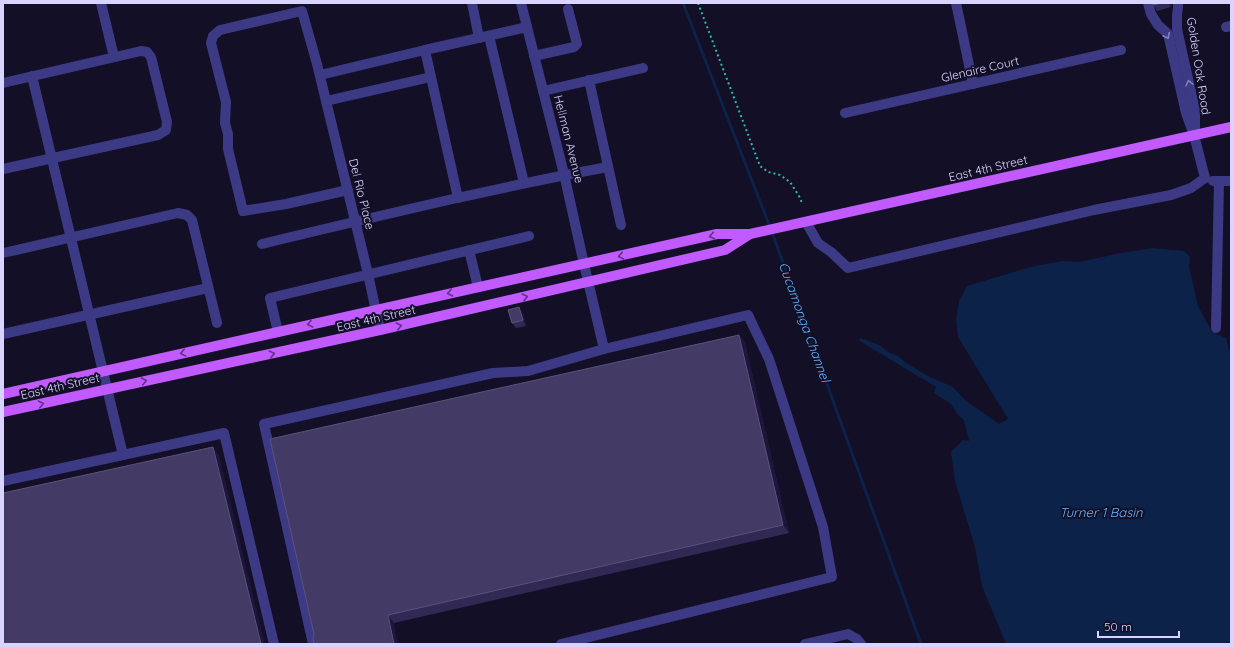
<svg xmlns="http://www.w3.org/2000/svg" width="1234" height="647" font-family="Quicksand,sans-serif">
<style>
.water{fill:#0c2248}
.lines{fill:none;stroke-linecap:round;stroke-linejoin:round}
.stream{stroke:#0c2248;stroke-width:3}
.path{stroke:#2fb8b0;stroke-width:2;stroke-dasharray:2 3;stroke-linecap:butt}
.minor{stroke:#3d3a85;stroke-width:10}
.major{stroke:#c25bff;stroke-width:10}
.wall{fill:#312854}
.shaded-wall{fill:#1d163a}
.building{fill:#433a66;stroke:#5a527e}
.oneway{stroke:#837fbc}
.oneway2{stroke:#623188}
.labels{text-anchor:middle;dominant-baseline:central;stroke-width:4;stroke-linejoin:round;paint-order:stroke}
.street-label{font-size:12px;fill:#d9d4ff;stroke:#130f26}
.water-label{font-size:13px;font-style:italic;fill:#62b6ff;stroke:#130f26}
</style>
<rect width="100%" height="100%" fill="#130f26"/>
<path class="water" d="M1153,248L1184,251L1190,257L1189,267L1198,306L1212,332L1226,338L1229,350L1231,353V642L1218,644H1006L982,586L975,547L955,481L951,452L963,440L969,441L964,420L958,415L951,404L934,393L936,387L858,340L861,338L881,346L888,352L898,356L906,363L928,376L953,387L965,400L999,424L1008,419L958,337L956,320L959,301L967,286L1034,266L1063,261L1079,262L1121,253Z"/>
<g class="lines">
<g class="stream">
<path d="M683,3L770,227"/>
<path d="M772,232L921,644"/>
</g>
<path class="path" d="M698,3L760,166L768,172L780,175L790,182L799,196L802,203"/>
<g class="minor">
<path d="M101,3L114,57"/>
<path d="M472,3L479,38"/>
<path d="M956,3L973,84"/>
<path d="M1148,3L1151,14L1158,25L1168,34L1186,113L1194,135L1205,178"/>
<path d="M1178,3V7L1177,15V29L1195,110V129"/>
<path d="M1226,27L1231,26"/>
<path d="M489,36L524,183"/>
<path d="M425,50L527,27"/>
<path d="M534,56L574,47L577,44L568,9"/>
<path d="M320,75L425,50L458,198"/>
<path d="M32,76L123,455"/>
<path d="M589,80L621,225"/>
<path d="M3,83L141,51L147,52L151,57L167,122L166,130L158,135L3,169"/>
<path d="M543,91L643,68"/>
<path d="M326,101L431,77"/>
<path d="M845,113L1121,50"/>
<path d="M1213,181H1231"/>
<path d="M348,190L286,204L243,211L228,149V134L225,123L226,102L211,43L213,36L220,30L302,11L317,64L368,274L380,330"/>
<path d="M806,222L818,243L831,252L848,268L1094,210L1171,195L1191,188L1205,178"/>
<path d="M262,244C327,228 392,213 457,198C507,187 557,176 608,167"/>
<path d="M469,250L478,287"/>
<path d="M3,253L178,213L187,215L192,220L217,323"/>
<path d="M1216,328L1219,181"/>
<path d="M278,332L270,298L529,236"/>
<path d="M3,334L208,288"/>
<path d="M3,481L224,433L274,644"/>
<path d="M313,644L264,424L493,373L528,371L604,349L584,264L564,174L521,3"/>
<path d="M561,644L832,577L823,527L769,359L748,315L604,349"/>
<path d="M805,644L848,634L857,639L861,644"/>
</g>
<g class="major">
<path d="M3,394L278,332L717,234H750L1231,127"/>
<path d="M3,412L380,330L725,250L750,234"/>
</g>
</g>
<g class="wall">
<path d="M1152,3H1172L1171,7L1157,11L1153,5Z"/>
<path d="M523,313L526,326L516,328L512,323Z"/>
<path d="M739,335L745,343L789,533L394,623L314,644Z"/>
</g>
<g class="shaded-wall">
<path d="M1168,3H1172L1171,7Z"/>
<path d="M519,307L523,313L526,326L523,320Z"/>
<path d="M739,335L745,343L789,533L783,525Z"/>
<path d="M213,447L219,455L265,644H261Z"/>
<path d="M388,615L394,623L398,644H394Z"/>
</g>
<g class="building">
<path d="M1152,3H1162L1153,5Z"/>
<path d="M519,307L523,320L512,323L508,310Z"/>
<path d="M739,335L783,525L388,615L394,644H314L313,638L314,634L270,439Z"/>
<path d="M213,447L261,644H3V493Z"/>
</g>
<defs><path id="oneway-chevron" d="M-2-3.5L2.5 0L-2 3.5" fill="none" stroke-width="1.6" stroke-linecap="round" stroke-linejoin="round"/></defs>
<g class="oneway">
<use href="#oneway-chevron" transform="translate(1167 36) rotate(64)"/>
<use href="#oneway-chevron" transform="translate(1189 83) rotate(-103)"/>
</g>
<g class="oneway2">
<use href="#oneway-chevron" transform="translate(712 236) rotate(168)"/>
<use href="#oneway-chevron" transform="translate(621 256) rotate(168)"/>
<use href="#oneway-chevron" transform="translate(450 293) rotate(168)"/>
<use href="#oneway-chevron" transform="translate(525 297) rotate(-13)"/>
<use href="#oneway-chevron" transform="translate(310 324) rotate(167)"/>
<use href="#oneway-chevron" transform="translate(399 326) rotate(-13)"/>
<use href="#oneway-chevron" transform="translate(183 353) rotate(167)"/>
<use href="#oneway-chevron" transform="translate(272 354) rotate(-12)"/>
<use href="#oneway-chevron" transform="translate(144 381) rotate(-12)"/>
<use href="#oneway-chevron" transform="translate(41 404) rotate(-13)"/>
</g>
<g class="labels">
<g class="street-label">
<text transform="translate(1199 66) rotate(81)">Golden Oak Road</text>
<text transform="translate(980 69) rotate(-13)">Glenaire Court</text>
<text transform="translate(569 139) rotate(76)">Hellman Avenue</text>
<text transform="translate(988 168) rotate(-13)">East 4th Street</text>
<text transform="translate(362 194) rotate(76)">Del Rio Place</text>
<text transform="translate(376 318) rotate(-13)">East 4th Street</text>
<text transform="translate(60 386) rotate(-13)">East 4th Street</text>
</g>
<g class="water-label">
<text transform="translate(805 322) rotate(70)">Cucamonga Channel</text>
<text x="1101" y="512">Turner 1 Basin</text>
</g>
</g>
<rect width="1234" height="647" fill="none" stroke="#d9d4ff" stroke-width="8"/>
<path d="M1098 631v6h81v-6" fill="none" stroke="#d9d4ff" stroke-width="2"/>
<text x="1104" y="631" font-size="12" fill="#d9d4ff" stroke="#130f26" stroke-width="3" paint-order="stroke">50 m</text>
</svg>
